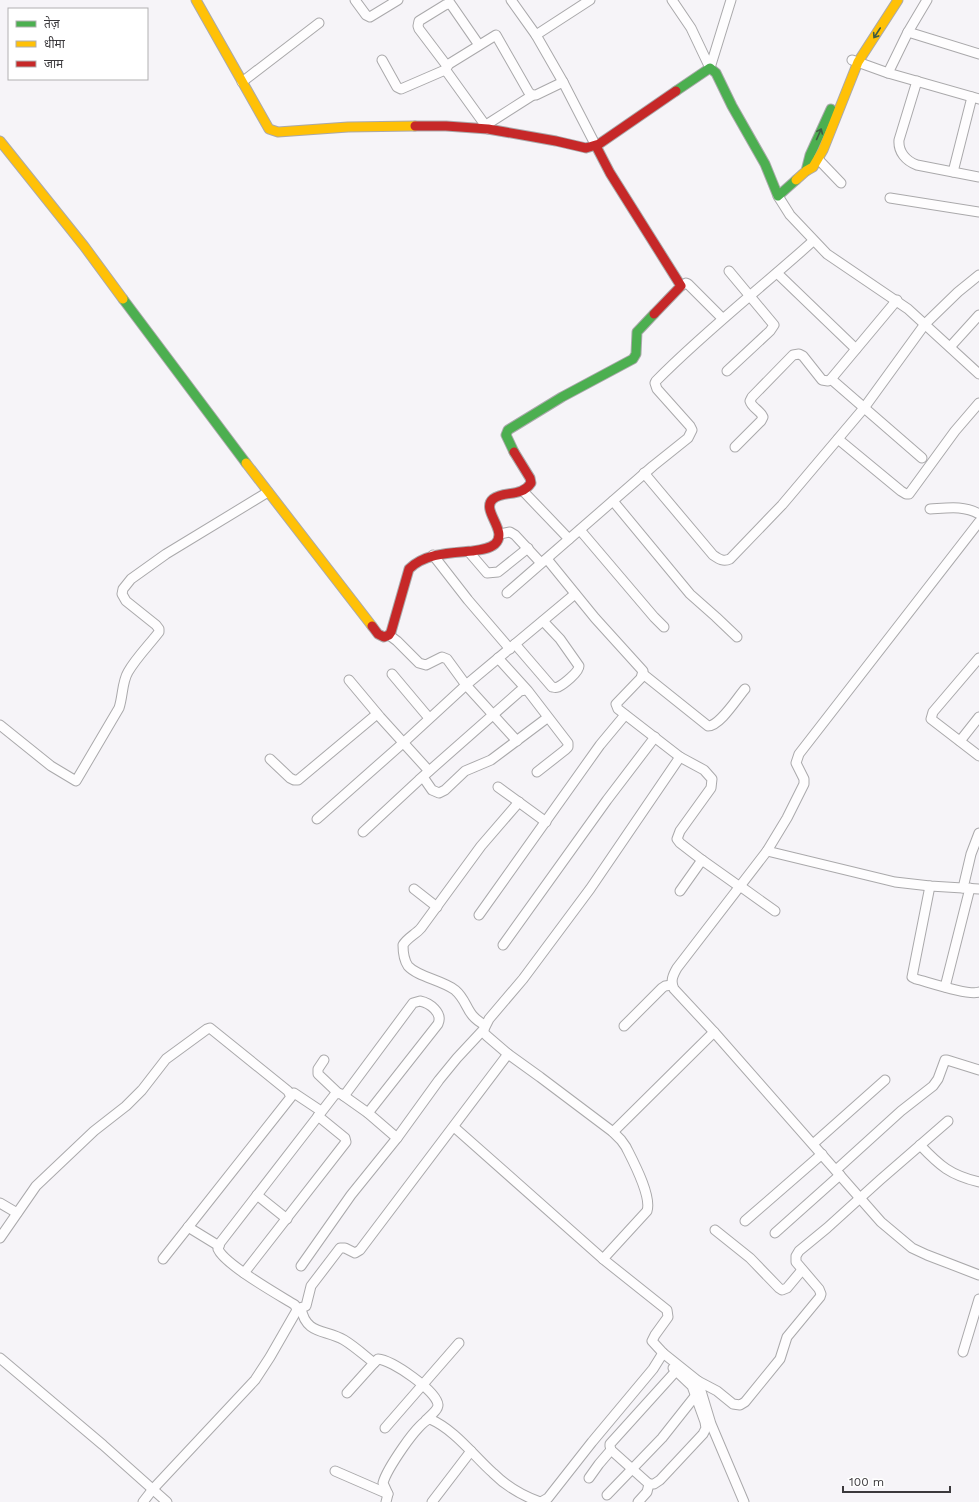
<svg xmlns="http://www.w3.org/2000/svg" width="979" height="1502" font-family="'Work Sans','Noto Sans Devanagari',sans-serif">
<style>
.lines{fill:none;stroke-linecap:round;stroke-linejoin:round}
.street-casing{stroke:#aaa9ab;stroke-width:11}
.fast-casing{stroke:#aaa9ab;stroke-width:11}
.slow-casing{stroke:#aaa9ab;stroke-width:11}
.jam-casing{stroke:#aaa9ab;stroke-width:11}
.street{stroke:#fefdfe;stroke-width:9}
.fast{stroke:#4caf50;stroke-width:9}
.slow{stroke:#ffc107;stroke-width:9}
.jam{stroke:#c62828;stroke-width:9}
.oneway{stroke:#405c42}
</style>
<rect width="100%" height="100%" fill="#f6f4f8"/>
<g class="lines">
<defs>
<g id="street">
<path d="M355,0L366,15L370,17L398,0"/>
<path d="M511,0L536,35L563,82L596,146"/>
<path d="M672,0L691,28L710,68"/>
<path d="M908,32L979,54"/>
<path d="M536,35L590,0"/>
<path d="M382,60L397,87L401,89L445,70"/>
<path d="M852,60L888,73L979,99"/>
<path d="M447,66L419,29L418,26L419,21L445,5L450,3L479,45"/>
<path d="M710,68L731,0"/>
<path d="M888,73L908,32L927,0"/>
<path d="M917,81L899,140C898,152 906,161 917,165L979,177"/>
<path d="M242,82L319,23"/>
<path d="M486,125L533,95"/>
<path d="M488,129L447,72L445,70L449,64L496,35L528,91L531,95H536L563,82"/>
<path d="M818,159L841,183"/>
<path d="M953,172L972,97"/>
<path d="M778,196L790,215L827,254L908,309L979,374"/>
<path d="M890,198L979,212"/>
<path d="M777,273L856,349"/>
<path d="M681,286L686,283L688,284L722,318"/>
<path d="M950,347L979,315"/>
<path d="M727,371L770,331L774,325L729,271"/>
<path d="M831,379L922,458"/>
<path d="M838,439L901,491L906,494H909L955,431L979,403"/>
<path d="M735,447L761,421L763,417C760,410 752,408 750,401L752,397L793,355L799,354L803,356L822,380L828,381L831,379L897,300"/>
<path d="M644,473L713,555C719,559 723,562 730,559L782,505L864,408L925,324L958,292L979,275"/>
<path d="M523,491L569,539"/>
<path d="M613,501L690,594L716,617L737,637"/>
<path d="M930,509C947,508 964,505 979,514"/>
<path d="M979,522L799,754L796,763L804,779V784L787,818L767,851L677,968C673,975 670,981 674,989L714,1032L881,1222L912,1248L927,1255L979,1275"/>
<path d="M580,530L654,617L664,627"/>
<path d="M500,534L510,532L515,535L541,563"/>
<path d="M469,552L487,573L498,572L528,548"/>
<path d="M433,555L468,600L510,649"/>
<path d="M547,559L595,618L643,671L641,678L616,704L618,709L680,757L704,770L712,779L711,788L680,831L677,839L680,843L702,860L740,887"/>
<path d="M507,593L653,466L688,438L692,430L690,426L657,389L655,383L656,381C705,331 761,288 813,241"/>
<path d="M389,635L397,641L419,663L426,665L442,657L447,659L466,685L517,741"/>
<path d="M515,644L552,687C554,687 555,688 558,687C564,684 579,672 579,666L560,639L543,621"/>
<path d="M498,658L528,691L568,743V747L565,750L537,772"/>
<path d="M979,658L933,712L931,719L979,756"/>
<path d="M392,674L429,718"/>
<path d="M643,674L708,726C720,726 737,698 745,689"/>
<path d="M349,680L380,717L429,771"/>
<path d="M0,725L51,766L76,781L119,708C123,696 122,682 128,672C136,658 149,645 159,632V629L156,625L126,601L122,594L123,589L131,579L166,554L268,492"/>
<path d="M960,741L979,717"/>
<path d="M270,759L290,778L294,780H298L377,714"/>
<path d="M423,777L432,790L439,793L445,790L465,771L491,760L547,718"/>
<path d="M498,787L546,822"/>
<path d="M317,819L403,743L466,685L575,594"/>
<path d="M363,832L419,780L520,691L525,690"/>
<path d="M767,851L895,882L930,886L979,889"/>
<path d="M740,886L775,911"/>
<path d="M930,886L912,977L916,979C928,982 969,996 979,992"/>
<path d="M963,888L971,854L979,833"/>
<path d="M414,889L437,907"/>
<path d="M680,891L702,860"/>
<path d="M479,915L600,745L625,715"/>
<path d="M503,945L607,800L655,737"/>
<path d="M945,987L970,888"/>
<path d="M485,1025C465,1015 469,1002 455,990C442,980 418,977 408,966C404,960 403,952 403,945C407,938 416,934 421,928L481,846L519,802"/>
<path d="M624,1026L662,988L665,986L672,985"/>
<path d="M324,1060L318,1069V1074L338,1093"/>
<path d="M294,1093L321,1111"/>
<path d="M344,1096L413,1003L420,1001C430,1003 443,1013 438,1024L368,1113"/>
<path d="M454,1127L603,1259L667,1310L668,1317L655,1335L652,1341L663,1353L698,1381L711,1424L744,1502"/>
<path d="M613,1132L714,1032"/>
<path d="M813,1144L885,1080"/>
<path d="M920,1145C940,1166 950,1175 979,1182"/>
<path d="M836,1170L901,1111L933,1086L938,1079L945,1060H947L979,1070"/>
<path d="M257,1195L287,1219"/>
<path d="M0,1203L17,1213"/>
<path d="M745,1221L822,1154"/>
<path d="M188,1227L219,1246"/>
<path d="M715,1230L750,1258L779,1288L782,1290L787,1288L802,1270"/>
<path d="M775,1233L840,1175"/>
<path d="M0,1238L36,1186L94,1131L126,1106L142,1090L166,1059L207,1029L210,1028L288,1091L291,1097L163,1259"/>
<path d="M603,1259L647,1211C652,1196 633,1161 626,1147L621,1140L613,1132L540,1077L508,1054L487,1036L484,1033V1029L489,1019L523,979L590,889L680,757"/>
<path d="M301,1266L351,1195L397,1138L439,1080L457,1058L484,1029"/>
<path d="M244,1273L346,1142L345,1138L318,1116"/>
<path d="M301,1308C306,1335 325,1329 344,1340C354,1346 364,1355 374,1363"/>
<path d="M297,1309L306,1306L311,1286L340,1248H345L355,1253L360,1250L508,1054"/>
<path d="M963,1352L979,1299"/>
<path d="M0,1358L103,1445L167,1502"/>
<path d="M698,1381L717,1391L733,1404L740,1405L745,1402L780,1359L787,1337L820,1297L821,1294L819,1289L796,1262V1256L799,1251L827,1228L880,1180L948,1121"/>
<path d="M347,1393L374,1363L378,1359C392,1360 437,1391 438,1405C438,1410 430,1416 426,1420"/>
<path d="M385,1428L459,1343"/>
<path d="M335,1471L388,1494"/>
<path d="M589,1478L599,1464L611,1450"/>
<path d="M649,1484H654L660,1480L703,1434L706,1428L705,1422L692,1386L673,1368"/>
<path d="M607,1495L662,1438L696,1395"/>
<path d="M143,1502L153,1489L255,1380L270,1357L297,1310L295,1305C279,1295 225,1265 218,1249L220,1243L336,1093L341,1094L344,1096L368,1113L397,1138"/>
<path d="M386,1502L388,1494L383,1483C386,1471 418,1421 430,1419C455,1430 473,1455 493,1473C506,1486 523,1496 540,1502"/>
<path d="M432,1502L471,1451"/>
<path d="M541,1502L548,1498L592,1442L653,1369L663,1353"/>
<path d="M638,1502L647,1492L649,1484L611,1450L610,1446V1444L676,1371"/>
</g>
<g id="fast">
<path d="M676,91L710,68L716,73L732,106L765,164L778,196L796,180"/>
<path d="M806,171L810,155L831,109"/>
<path d="M123,299L246,463"/>
<path d="M514,452L506,435L508,430L562,397L633,359L636,354L637,332L654,314"/>
</g>
<g id="slow">
<path d="M196,0L269,129L278,132L348,127L415,126"/>
<path d="M0,141L84,246L123,299"/>
<path d="M796,180L806,171L813,167L823,150L858,62L898,0"/>
<path d="M246,463L372,626"/>
</g>
<g id="jam">
<path d="M415,126H446L488,129L556,141L586,148L599,144L676,91"/>
<path d="M596,146L610,173L681,286L654,314"/>
<path d="M372,626L378,634L384,637L389,635L391,632L409,569C425,553 451,553 472,551C480,550 489,549 495,544C509,531 480,510 493,499C504,490 521,498 531,483L530,478L514,452"/>
</g>
</defs>
<use href="#street" class="street-casing"/>
<use href="#fast" class="fast-casing"/>
<use href="#slow" class="slow-casing"/>
<use href="#jam" class="jam-casing"/>
<use href="#street" class="street"/>
<use href="#fast" class="fast"/>
<use href="#slow" class="slow"/>
<use href="#jam" class="jam"/>
</g>
<defs><path id="oneway-shaft" d="M-6 0H5M1.5-3L5.5 0L1.5 3" fill="none" stroke-width="1.6" stroke-linecap="round" stroke-linejoin="round"/></defs>
<g class="oneway">
<use href="#oneway-shaft" transform="translate(877 33) rotate(123)"/>
<use href="#oneway-shaft" transform="translate(819 134) rotate(-66)"/>
</g>
<rect x="8" y="8" width="140" height="72" fill="#ffffff" stroke="#b1b0b1"/>
<rect x="16" y="21" width="20" height="6" fill="#4caf50" stroke="#b1b0b1"/>
<text x="44" y="28" font-size="12" fill="#3b393c">तेज़</text>
<rect x="16" y="41" width="20" height="6" fill="#ffc107" stroke="#b1b0b1"/>
<text x="44" y="48" font-size="12" fill="#3b393c">धीमा</text>
<rect x="16" y="61" width="20" height="6" fill="#c62828" stroke="#b1b0b1"/>
<text x="44" y="68" font-size="12" fill="#3b393c">जाम</text>
<path d="M843 1486v6h107v-6" fill="none" stroke="#3b393c" stroke-width="2"/>
<text x="849" y="1486" font-size="12" fill="#3b393c" stroke="#ffffff" stroke-width="3" paint-order="stroke">100 m</text>
</svg>
